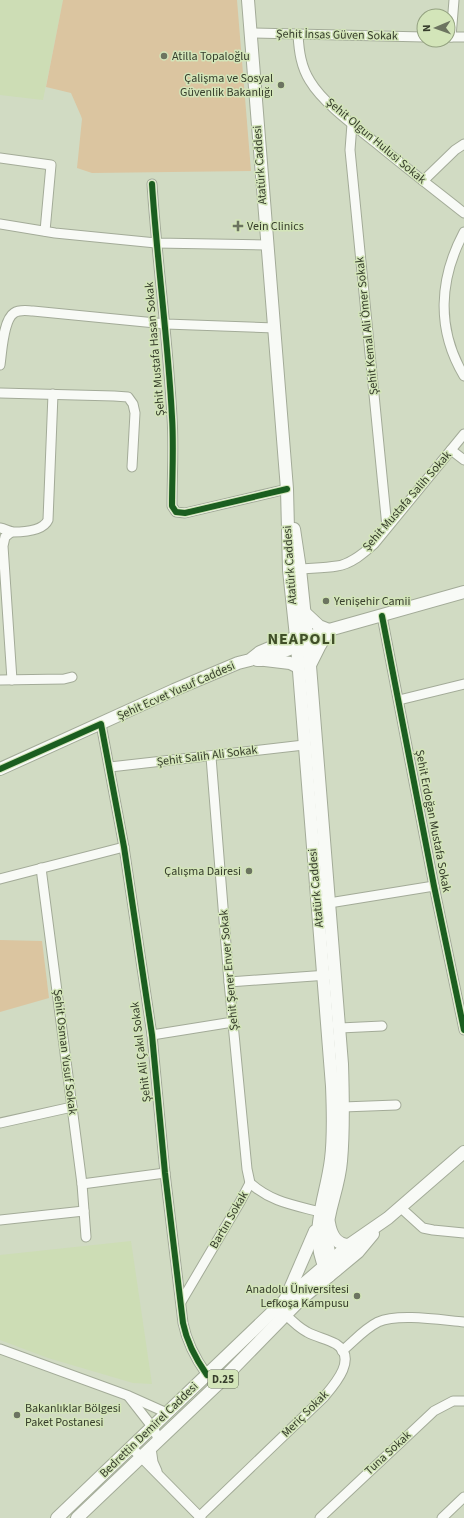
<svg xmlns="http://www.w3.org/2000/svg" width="464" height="1518" font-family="'Source Sans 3',sans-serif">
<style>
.built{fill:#cdddb5}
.green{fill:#dbc5a0}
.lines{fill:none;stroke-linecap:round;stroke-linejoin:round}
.minor-casing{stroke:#a3ab98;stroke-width:11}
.major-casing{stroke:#a3ab98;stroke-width:14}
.minor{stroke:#f8faf6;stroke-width:9}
.major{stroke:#f8faf6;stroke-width:12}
.cycleway-casing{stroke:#d3e5b9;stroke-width:8}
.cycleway{stroke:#1b5e20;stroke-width:6}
.poi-dot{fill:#6c7460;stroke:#d3e5b9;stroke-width:1.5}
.labels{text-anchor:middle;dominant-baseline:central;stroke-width:3;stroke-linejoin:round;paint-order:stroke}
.shield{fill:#d3e5b9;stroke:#656f56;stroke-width:1}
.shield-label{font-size:11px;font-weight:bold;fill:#363d2b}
.street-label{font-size:12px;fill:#363d2b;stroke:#d3e5b9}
.poi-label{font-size:12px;fill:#363d2b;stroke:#d3e5b9;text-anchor:start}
.district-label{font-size:16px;font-weight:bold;letter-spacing:1px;fill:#404f28;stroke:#d3e5b9}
</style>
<rect width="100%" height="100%" fill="#d1dbc3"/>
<g class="built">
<path d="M0,0H63L43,100L0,95Z"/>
<path d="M131,1241L152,1384L133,1383L48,1358L0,1340V1255Z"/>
</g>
<g class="green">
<path d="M63,0H237L251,171L92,173L77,168L82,119L81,116L71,93L46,87Z"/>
<path d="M0,940L42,941L49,998L0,1012Z"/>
</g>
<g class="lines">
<defs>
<g id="minor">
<path d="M250,33L424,37"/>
<path d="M298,35C299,51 301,67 310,81C323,103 356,127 376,143C405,167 435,190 464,213"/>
<path d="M448,37H464"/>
<path d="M451,37L454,0"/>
<path d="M352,124L350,150L387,527"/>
<path d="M0,158L51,165L45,231"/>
<path d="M423,181L455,150L464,144"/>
<path d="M152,184C157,262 168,339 172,417C174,447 172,476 172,506L176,512L185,513L287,489"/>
<path d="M0,224L55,233L156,243L267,245"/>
<path d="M464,232C439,279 436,329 464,376"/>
<path d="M0,365C2,352 3,320 14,313C20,309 28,311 33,311L166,324L275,328"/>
<path d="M0,393L114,396L128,397L133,404L135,413L132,467"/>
<path d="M451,450L464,460"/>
<path d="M0,528C5,529 8,531 13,532C24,532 43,531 48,520L53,394"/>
<path d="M11,532L5,537L3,546L12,680"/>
<path d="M300,569C312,568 325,568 337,566C351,564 364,553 374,544L464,434"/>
<path d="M382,616L434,886L464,1030"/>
<path d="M0,680L64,679L72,677"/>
<path d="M399,700L464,684"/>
<path d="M101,724L124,847L152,1035L165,1173L183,1323C187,1343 195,1358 207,1375"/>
<path d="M211,757L229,982L247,1169L250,1183"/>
<path d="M110,767L304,745"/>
<path d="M41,868L82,1184L86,1237"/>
<path d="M0,879L124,847"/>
<path d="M323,904L434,886"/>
<path d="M229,982L328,975"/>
<path d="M340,1028L382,1026"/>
<path d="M152,1035L233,1022"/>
<path d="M343,1107L396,1105"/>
<path d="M0,1123L72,1107"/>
<path d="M250,1183C271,1202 294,1205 320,1212"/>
<path d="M82,1184L165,1173"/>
<path d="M401,1208L423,1228L433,1230L464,1233"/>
<path d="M0,1220L84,1211"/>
<path d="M181,1302L240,1202L250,1183"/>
<path d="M0,1349L129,1396L167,1413"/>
<path d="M342,1351C354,1341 364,1329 378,1322C398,1313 441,1320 464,1322"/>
<path d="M129,1397L154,1429L159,1441"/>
<path d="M131,1447L201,1518"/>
<path d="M151,1448L153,1462L157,1471"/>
<path d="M199,1517L324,1397C335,1384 358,1358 336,1344C327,1339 316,1337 307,1332C297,1327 289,1318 281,1310"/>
<path d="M320,1518L434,1411L453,1401H464"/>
<path d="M442,1518L464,1497"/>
</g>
<g id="major">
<path d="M248,0L287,489L289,570L297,646L332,1086C333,1110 334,1135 331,1159C326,1201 306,1235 329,1276"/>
<path d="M294,529L300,569L310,666L342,1064C343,1096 344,1129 341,1161C338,1201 314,1230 336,1270"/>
<path d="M304,612L319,626L329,630"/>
<path d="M257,660H262L297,646L307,638L329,630L464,592"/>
<path d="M265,660L290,663L298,667"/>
<path d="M310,665L319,647L329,630"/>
<path d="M0,769L174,690L238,663L250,660L260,652L296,637H302"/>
<path d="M329,1223C331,1235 336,1245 349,1245"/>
<path d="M286,1298L315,1231"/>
<path d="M57,1518L286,1299L349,1245L388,1218L464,1152"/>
<path d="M77,1518L217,1385L300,1300L358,1252L373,1234"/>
</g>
</defs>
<use href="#minor" class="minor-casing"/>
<use href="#major" class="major-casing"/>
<use href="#minor" class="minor"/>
<use href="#major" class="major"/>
<defs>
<g id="cycleway">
<path d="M152,184C157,262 168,339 172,417C174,447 172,476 172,506L176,512L185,513L287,489"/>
<path d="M382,616L434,886L464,1030"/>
<path d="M0,769L101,724L124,847L152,1035L165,1173L183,1323C187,1343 195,1358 207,1375"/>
</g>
</defs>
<use href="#cycleway" class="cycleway-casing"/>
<use href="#cycleway" class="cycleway"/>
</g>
<g class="poi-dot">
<circle cx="164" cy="56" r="4"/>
<circle cx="281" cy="85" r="4"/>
<path d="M236 220h4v4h4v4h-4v4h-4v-4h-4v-4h4z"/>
<circle cx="326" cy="601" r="4"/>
<circle cx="249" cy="871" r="4"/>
<circle cx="357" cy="1296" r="4"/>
<circle cx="17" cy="1415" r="4"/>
</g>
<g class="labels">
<rect class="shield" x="208" y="1370" width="30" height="18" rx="3"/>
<g class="shield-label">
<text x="223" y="1379">D.25</text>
</g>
<g class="street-label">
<text transform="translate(337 35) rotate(1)">Şehit İnsas Güven Sokak</text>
<text transform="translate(376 141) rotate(40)">Şehit Olgun Hulusi Sokak</text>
<text transform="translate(260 165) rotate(-94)">Atatürk Caddesi</text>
<text transform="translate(367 326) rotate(-96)">Şehit Kemal Ali Ömer Sokak</text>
<text transform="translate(155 349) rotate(-95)">Şehit Mustafa Hasan Sokak</text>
<text transform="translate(407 501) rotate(-49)">Şehit Mustafa Salih Sokak</text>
<text transform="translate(290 565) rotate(-94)">Atatürk Caddesi</text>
<text transform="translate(176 691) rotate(-24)">Şehit Ecvet Yusuf Caddesi</text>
<text transform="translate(207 756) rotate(-7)">Şehit Salih Ali Sokak</text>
<text transform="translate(433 821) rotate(79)">Şehit Erdoğan Mustafa Sokak</text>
<text transform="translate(316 888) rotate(-95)">Atatürk Caddesi</text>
<text transform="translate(229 970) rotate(-95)">Şehit Şener Enver Sokak</text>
<text transform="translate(65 1052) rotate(83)">Şehit Osman Yusuf Sokak</text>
<text transform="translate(141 1052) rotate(-97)">Şehit Ali Çakıl Sokak</text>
<text transform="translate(229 1220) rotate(-60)">Bartın Sokak</text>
<text transform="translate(305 1414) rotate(-45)">Meriç Sokak</text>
<text transform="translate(149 1430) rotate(-44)">Bedrettin Demirel Caddesi</text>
<text transform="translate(388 1453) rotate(-43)">Tuna Sokak</text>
</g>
<g class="poi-label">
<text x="172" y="56">Atilla Topaloğlu</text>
<text x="273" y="78" text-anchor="end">Çalişma ve Sosyal<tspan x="273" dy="14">Güvenlik Bakanlığı</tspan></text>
<text x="247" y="226">Vein Clinics</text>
<text x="334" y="601">Yenişehir Camii</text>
<text x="241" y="871" text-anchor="end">Çalışma Dairesi</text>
<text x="349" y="1289" text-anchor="end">Anadolu Üniversitesi<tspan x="349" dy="14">Lefkoşa Kampusu</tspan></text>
<text x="25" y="1408">Bakanlıklar Bölgesi<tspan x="25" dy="14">Paket Postanesi</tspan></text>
</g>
<g class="district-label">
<text x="302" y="639">NEAPOLI</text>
</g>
</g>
<g transform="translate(436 28) rotate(268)"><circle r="19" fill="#d3e5b9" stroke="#94a280"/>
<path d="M0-3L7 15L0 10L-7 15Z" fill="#6c7460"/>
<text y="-6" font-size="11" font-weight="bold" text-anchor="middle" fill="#363d2b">N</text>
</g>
</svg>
